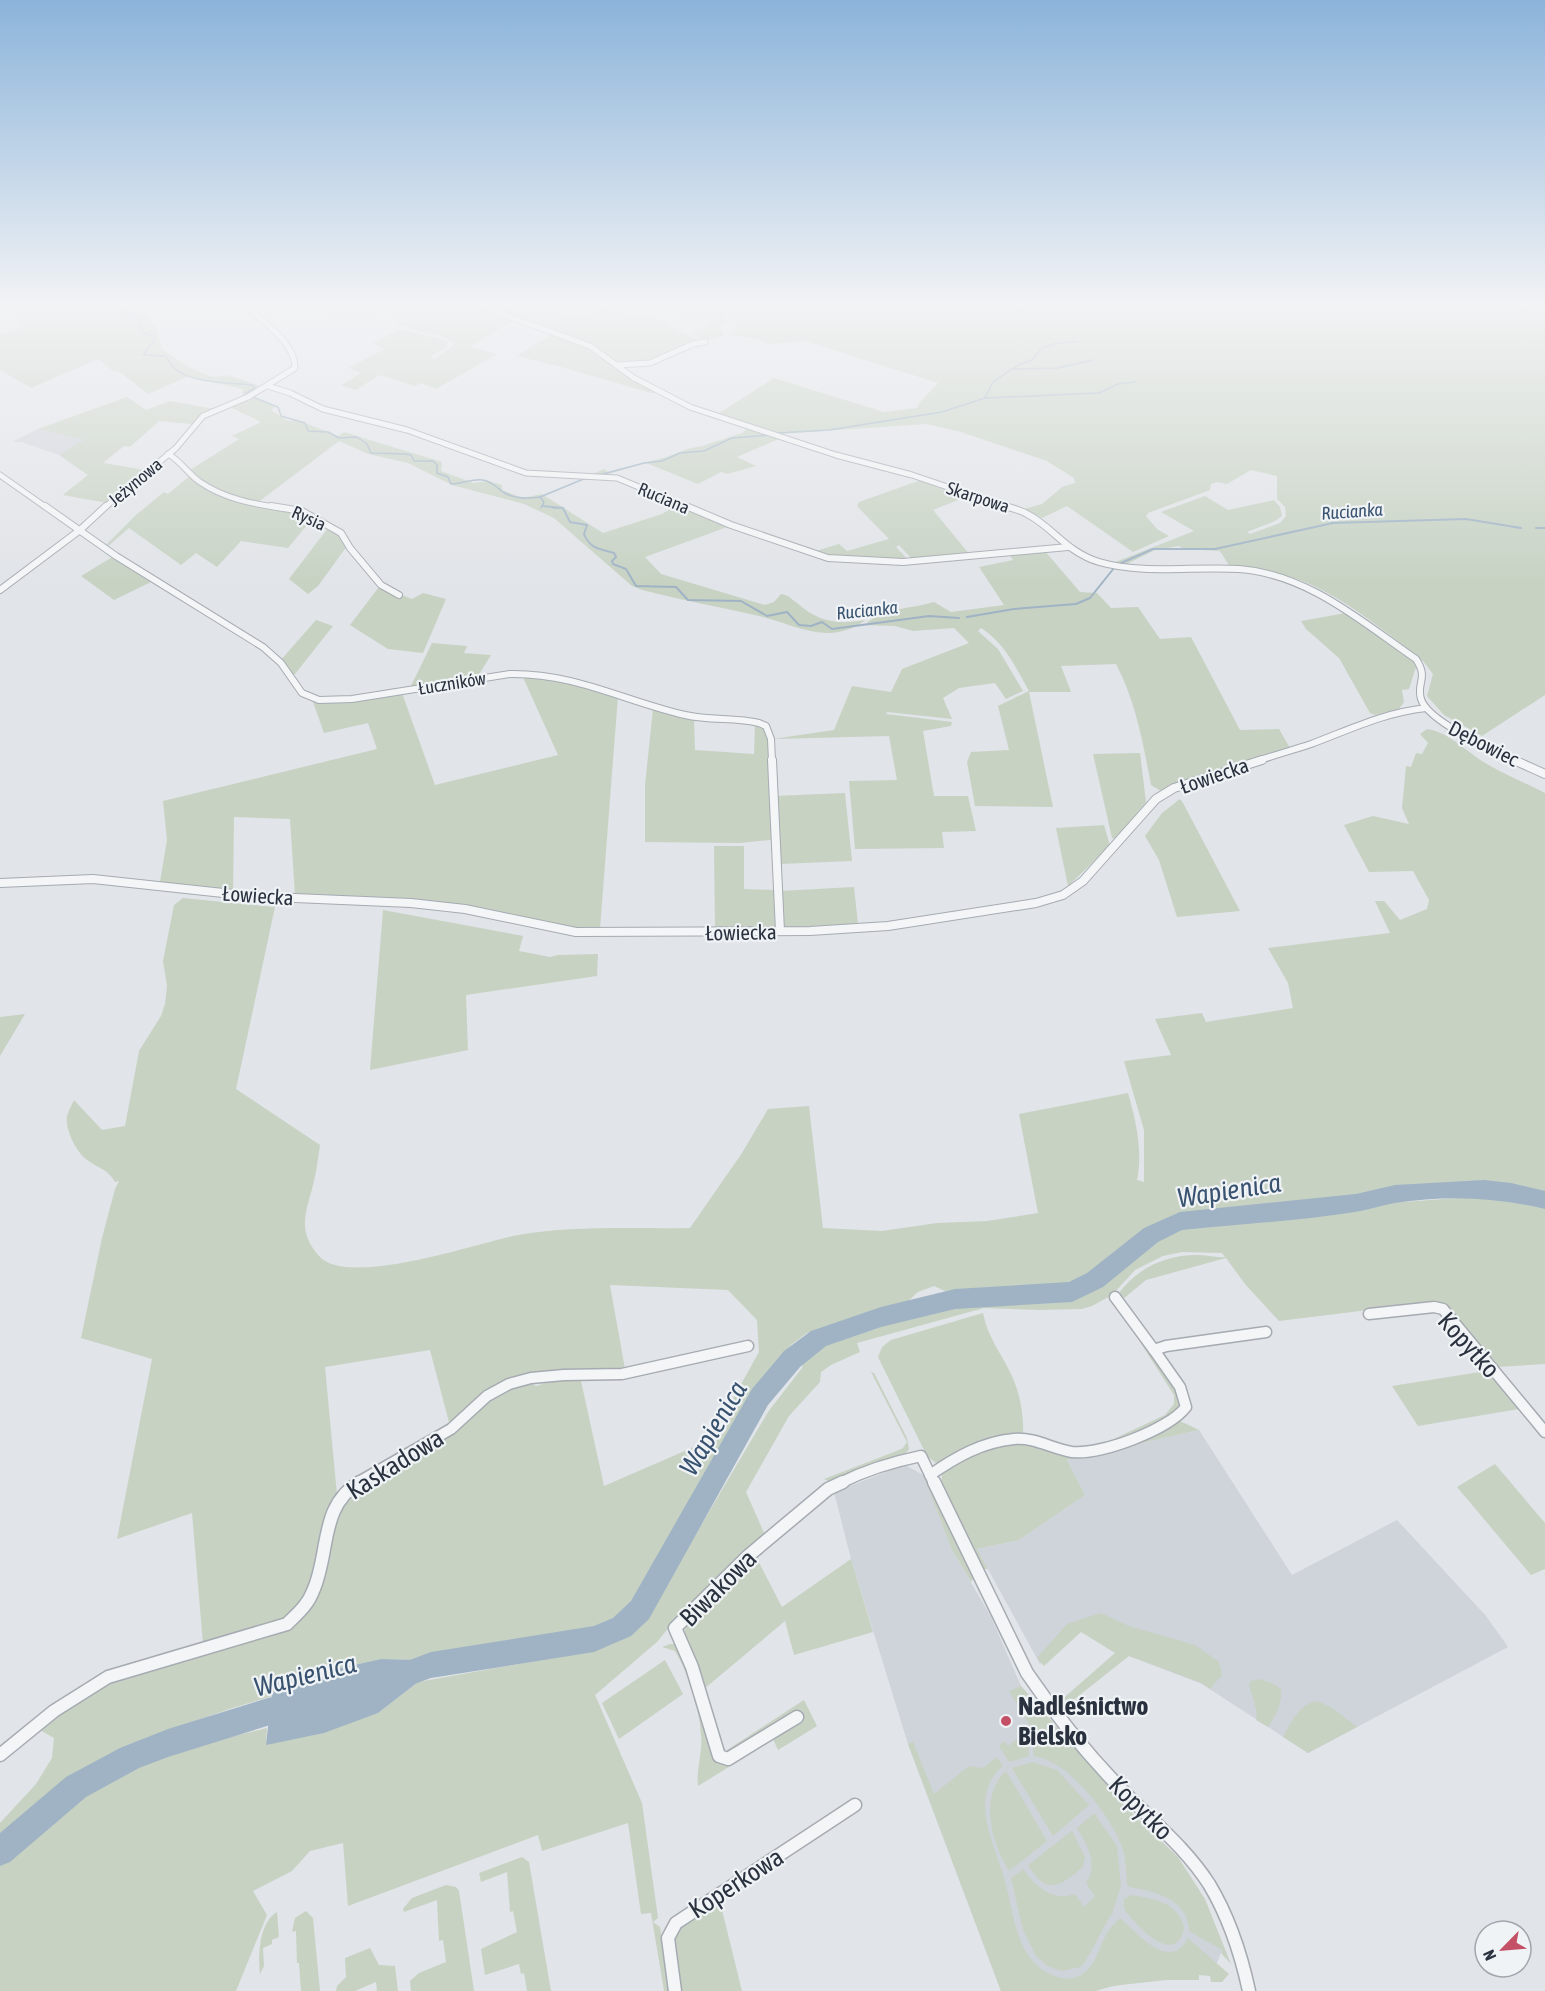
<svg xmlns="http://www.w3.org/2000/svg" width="1545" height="1991" font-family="'Asap Condensed',sans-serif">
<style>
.built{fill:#cfd3da}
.green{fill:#c7d2c3}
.water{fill:#9fb3c5}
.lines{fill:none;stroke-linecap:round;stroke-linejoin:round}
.stream-far1{stroke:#9fb3c5;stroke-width:1.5}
.stream{stroke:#9fb3c5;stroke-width:2}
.river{fill:#9fb3c5;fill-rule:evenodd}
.minor-far4-casing{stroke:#a6abb2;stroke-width:7}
.minor-far3-casing{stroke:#a6abb2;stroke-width:8}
.minor-far2-casing{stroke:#a6abb2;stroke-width:10}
.minor-far1-casing{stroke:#a6abb2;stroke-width:13}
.minor-casing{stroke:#a6abb2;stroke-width:15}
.minor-far4{stroke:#f3f5f7;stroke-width:5}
.minor-far3{stroke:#f3f5f7;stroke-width:6}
.minor-far2{stroke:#f3f5f7;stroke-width:8}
.minor-far1{stroke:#f3f5f7;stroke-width:10}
.minor{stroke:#f3f5f7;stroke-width:12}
.poi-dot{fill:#c35065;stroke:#f0f3f6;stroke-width:2}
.labels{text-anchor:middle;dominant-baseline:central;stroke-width:4.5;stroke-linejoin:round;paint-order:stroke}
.far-street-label{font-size:18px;fill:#2a323f;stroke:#f0f3f6}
.far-water-label{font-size:18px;font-style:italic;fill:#38526f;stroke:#f0f3f6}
.street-label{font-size:21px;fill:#2a323f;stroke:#f0f3f6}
.near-street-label{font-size:26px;fill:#2a323f;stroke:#f0f3f6}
.near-poi-label{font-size:26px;font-weight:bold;fill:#2a323f;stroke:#f0f3f6;text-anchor:start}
.near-water-label{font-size:27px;font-style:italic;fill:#38526f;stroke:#f0f3f6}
</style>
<rect width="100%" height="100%" fill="#e1e4e8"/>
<g class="built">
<path d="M38,429L85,440L59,455L21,442H12Z"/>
<path d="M1199,1430L1292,1575L1397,1520L1486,1616L1508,1647L1308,1753L1202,1684L1129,1656L1079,1629L1040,1664L977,1549L1019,1540L1085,1495L1067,1460Z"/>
<path d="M902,1466H907L923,1475L952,1550L991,1617L1021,1686L1088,1764L1222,1950L1217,1963L1092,1991H1001L908,1744L851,1559L834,1492Z"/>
</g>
<g class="green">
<path d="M16,307H137C153,316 158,331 162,349L190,368L213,377L228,375L263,387L246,397L242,396L243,389L187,377L148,394L120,372L113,371L98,359L31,388L0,370V334L22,328Z"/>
<path d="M326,307H390L340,321Z"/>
<path d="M393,307H480L512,321L470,347L497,354L436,389L421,383L415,386L380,375L356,390L341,385L361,373L349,368L384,349L373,343L401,329L448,341L447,347L431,356L434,360L455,344C443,332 412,333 394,322Z"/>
<path d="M500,307H556L551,309L573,318L604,307L652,318L700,341L653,361L618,364L599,350L496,309Z"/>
<path d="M687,307H1545V695L1482,736L1444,715L1427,696L1433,674L1423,661C1388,633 1337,592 1294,578C1274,572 1251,570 1230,567L1220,551L1183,549L1179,546L1155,550L1121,567L1113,563L1194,531L1161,512L1205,496L1228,510L1274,500L1280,507L1282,516L1275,521L1247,532L1250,534L1280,523L1286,516L1285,507L1277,499V476L1251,470L1227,484L1217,482L1211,484L1210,490L1148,513L1146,516L1157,529L1169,536L1133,552L1067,506L1042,518L1024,509L1042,504L1062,487L1075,483L1074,478L1047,461L961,432L927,424L779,434L716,415L774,378L884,412L917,408L919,403L938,383L805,341L769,344L758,339L729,335L735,331L736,326L740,325H736L728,314H725L727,323L719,327L725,336L706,341L691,333L717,321L675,310V308Z"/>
<path d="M552,334L587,346L657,393H651L558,366L517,356Z"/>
<path d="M254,396L277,406L271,410L288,421L298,420L338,436L344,432L442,462L441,471L473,483L488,481L502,485V490L523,498L542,494L603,533L662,514L676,506L730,526L645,557L661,574L765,605L774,602L781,594C789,595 790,598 797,603C818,622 838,625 865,620C857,628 842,632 831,633C807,634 782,621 759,616C720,607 681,600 642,590L632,586L554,518L524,504L452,485L408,463L368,454L339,441L257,503C232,501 207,487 190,470L239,439L232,436L261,422L228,406Z"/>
<path d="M127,397L146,410L170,401L215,409L201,415L192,424L159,421L130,447L124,446L103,463L145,470L107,503L63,495L88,475L59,455L84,440L38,429Z"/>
<path d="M749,427L781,438L737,457L756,466L727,474L721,472L698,484L646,463L602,476L593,474L604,469L608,472L667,457L687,449L702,446L742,433Z"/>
<path d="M191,475L217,493L300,512L311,520L288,548L241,541L217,567L196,553L181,565L129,528L107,547L105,546L136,515L164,492L168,494Z"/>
<path d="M921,480L963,498L933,510L970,555L913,560L899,545L896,547L909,561L836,558L813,552L839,544L847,551L889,539L857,506L859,502Z"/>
<path d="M328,528L340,534L347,546L318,586L308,594L289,579Z"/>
<path d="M1044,550L1080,592L1097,593L1111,608L1138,607L1160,639L1191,637L1240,730L1279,729L1290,748L1161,791L1151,785C1143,743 1136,702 1116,664L1061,666L1071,692H1029L1053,807L975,806L967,762L971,752L1009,750L998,706L1029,691C1016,668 1005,643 981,628L978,631L998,649L1023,691L1006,699L995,683L959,688L943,698L952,719L887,712L886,714L952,722L951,726L923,731L934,796H968L976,831L942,832L944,848L855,849L849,781L897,780L889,736L773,739L834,730L852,686L891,692L902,669L969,643L954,628L913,631L895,626L865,625C880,608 912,609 934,602L951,612L1004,605L979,567L1013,560L1008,553Z"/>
<path d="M114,556L153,581L114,600L81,576Z"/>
<path d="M379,587L398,597L402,595L412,599L423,593L446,599L423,653L388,649L350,625Z"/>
<path d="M1346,613L1408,655L1417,664L1409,689L1402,690L1404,702L1399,709L1375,715L1370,713L1339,658L1306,629L1301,621Z"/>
<path d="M316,620L333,626L295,674L291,675L281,660Z"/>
<path d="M432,643L467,646L464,653L491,655L478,676L410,688Z"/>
<path d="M522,675L553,678L618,696L600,929L556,927L436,903L295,895L290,819L234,817L233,892L160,882L167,840L163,801L377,749L368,723L324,733L313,702L402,693L435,785L558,755Z"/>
<path d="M653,709L694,719L695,750L754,754L755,723L764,726L768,733L773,838L770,840L740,843L645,842V785Z"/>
<path d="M1427,729C1450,732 1467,753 1487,764C1505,775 1526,783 1545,793V1197L1511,1187L1441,1184L1393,1188L1353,1198L1185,1214L1171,1218L1148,1230L1085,1278L1063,1288L993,1287L945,1291L934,1286L918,1292L906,1303L807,1333L792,1344L771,1367L636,1602L616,1620L590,1633L462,1650L417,1660L381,1659L273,1683L270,1697C203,1715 135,1742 76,1780C49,1796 25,1820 0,1840V1823L36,1784L52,1758L54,1738L40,1730L41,1724C113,1664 206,1656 293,1626L307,1612L321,1590L326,1572L334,1519L338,1507L350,1494L454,1431L488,1399L510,1387L529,1382L536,1386L553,1381H581L604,1486L710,1440L759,1352L757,1320L728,1290L610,1285L625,1369L524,1376L486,1393L450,1426L430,1350L325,1367L337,1495L327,1514L318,1568L310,1596L292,1617L275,1624L203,1644L192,1513L117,1539L152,1359L81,1338L102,1238L115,1189L119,1181L115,1182C107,1168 97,1168 86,1159C76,1152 65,1129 67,1117C68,1111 72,1105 74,1100L102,1130L125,1126L139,1051L161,1016L165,1004L167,986L163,961L174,905L183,898L275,907L236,1089L320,1145C318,1157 317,1169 314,1181C307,1211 295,1230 320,1257C349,1287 475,1244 513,1236C571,1225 632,1229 690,1228L742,1153L768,1109L809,1106L823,1228L882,1231L937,1223L987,1221L1038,1213L1019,1114L1128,1093C1136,1121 1143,1151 1137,1180L1144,1182V1130L1124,1061L1171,1055L1155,1019L1202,1013L1206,1022L1293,1008L1288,983L1268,948L1390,933L1375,901H1384L1400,920L1427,909L1429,900L1413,871L1369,872L1344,825L1373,816L1409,824L1402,808L1406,766L1411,767L1416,753L1422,754L1428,743L1420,734Z"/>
<path d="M1140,753L1146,802L1116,839L1112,838L1093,754Z"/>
<path d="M845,793L852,861L779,864L775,796Z"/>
<path d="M1180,799L1183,803L1240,911L1177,917L1159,860L1145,836L1162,813Z"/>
<path d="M1104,825L1110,846L1068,886L1056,828Z"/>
<path d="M714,846H744V889L774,890L777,927L775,929H715Z"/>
<path d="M854,887L858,924L783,928L780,891Z"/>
<path d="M383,910L523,936L519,951L550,957L558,955L598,954L597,976L466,995L468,1050L370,1070Z"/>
<path d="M25,1014L0,1056V1017Z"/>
<path d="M1484,1196L1527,1201L1545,1208V1364L1497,1367L1446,1307L1433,1302L1279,1321L1245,1284L1226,1258L1146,1280L1123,1299L1119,1293C1138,1268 1165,1255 1197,1255C1206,1255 1216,1258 1225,1257L1222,1253L1182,1252L1163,1256L1135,1270L1112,1295L1092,1306L1082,1309L1039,1310L984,1308L857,1343L860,1352L831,1365L821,1372L820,1382L789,1416L746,1492L765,1535L676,1619L657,1642L595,1695L642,1803L658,1918L653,1922L660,1927L670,1991H664L651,1913L641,1914L628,1823L542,1851L538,1835L348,1906L343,1843L310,1851L292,1871L253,1891L267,1915L236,1991H0V1862L84,1791L168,1752L267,1728L266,1744L378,1713L418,1682L586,1652C611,1642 632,1630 651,1610L768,1412L802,1368L804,1358L815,1348L885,1323L912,1316H926L979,1302L1054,1301L1082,1295L1092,1290L1138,1251L1175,1229L1190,1225L1220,1224L1390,1203Z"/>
<path d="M1111,1304L1116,1305L1177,1387L1181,1405L1179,1410L1165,1421L1107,1442L1165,1415L1174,1404V1395L1119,1309Z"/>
<path d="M983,1313C987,1336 1001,1353 1011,1374C1020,1393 1024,1414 1023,1435L965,1447L940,1462L936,1463L927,1456L878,1357L882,1347L891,1340Z"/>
<path d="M1486,1371L1519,1409L1418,1426L1392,1386Z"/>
<path d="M871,1372L874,1373L907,1438L909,1449L903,1456L828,1481L824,1479L894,1452L903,1448L907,1442Z"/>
<path d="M1180,1421L1199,1430L1067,1460L1085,1495L1019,1540L977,1549L988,1569H984L980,1566L941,1484L942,1475C960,1454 997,1440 1026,1442C1042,1443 1058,1458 1074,1457C1102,1455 1152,1431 1180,1421Z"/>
<path d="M1495,1464L1545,1523V1569L1531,1575L1457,1487Z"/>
<path d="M923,1475H925L974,1577L971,1582L952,1550Z"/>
<path d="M755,1555L782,1607L851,1559L873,1632L794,1655L785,1621L704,1689L684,1633L687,1621Z"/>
<path d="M1101,1613L1129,1626L1195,1645L1219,1662L1222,1675L1210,1689L1202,1683L1129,1656L1062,1709L1058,1703L1115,1653L1081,1632L1044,1666L1037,1658L1067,1624Z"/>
<path d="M670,1644H676L689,1670L713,1754H742L745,1757L698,1786C696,1768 703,1752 701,1735C700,1710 688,1672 675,1651L662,1647Z"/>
<path d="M665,1660L683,1694L619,1739L602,1703Z"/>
<path d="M1260,1679L1276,1685L1281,1690C1282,1705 1276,1715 1268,1727L1256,1720L1257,1712L1249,1685L1251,1681Z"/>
<path d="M1021,1686L1133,1814L1178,1857L1205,1899L1231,1964L1221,1953L1222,1950L1189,1931C1188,1898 1155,1892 1130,1887L1127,1884C1126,1872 1126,1858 1122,1847C1111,1816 1068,1760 1034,1756L1032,1729L1009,1691Z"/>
<path d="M804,1700L817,1726L778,1750L773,1739L756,1750L755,1745L729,1753L724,1752Z"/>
<path d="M1317,1701L1331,1707L1357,1727L1308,1753L1283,1737C1292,1721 1298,1705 1317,1701Z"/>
<path d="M1027,1731L1029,1756L1009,1762L999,1746L1004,1741L1008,1746Z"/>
<path d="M913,1742L934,1794L969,1766L983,1768L997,1757L1003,1766C967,1796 995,1845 1005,1881C1014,1914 1016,1960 1052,1975C1060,1979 1070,1980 1079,1976C1095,1969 1098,1949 1106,1935C1109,1929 1115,1923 1120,1918C1137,1933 1170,1973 1188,1938L1229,1974L1222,1982H1211L1210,1976L1199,1975V1980H1166L1112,1986L1096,1991H1001L908,1744Z"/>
<path d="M1033,1762L1057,1770L1089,1805L1053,1836L1012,1768Z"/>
<path d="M1006,1771L1047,1841L1009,1871C992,1844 978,1796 1006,1771Z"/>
<path d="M1094,1813L1117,1846L1121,1886L1113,1911L1085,1962L1080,1967L1061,1971L1048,1966L1036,1956L1023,1930L1011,1878L1023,1869C1035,1886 1053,1902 1075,1894L1084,1907L1095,1896L1086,1883C1099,1864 1087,1845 1077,1828Z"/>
<path d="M1072,1831L1085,1857L1083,1867C1060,1886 1047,1897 1028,1865Z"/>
<path d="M522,1857L529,1862L551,1991H527L524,1973L521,1974L519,1964L485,1975L481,1949L517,1932L513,1911L510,1912L507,1872L481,1882L479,1873Z"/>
<path d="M446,1885L456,1887L459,1891L474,1991H411L410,1981L419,1973L446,1962L443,1940L439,1941L437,1900L404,1912L403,1909L412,1898Z"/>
<path d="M1132,1895C1153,1899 1179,1902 1184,1928C1175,1969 1135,1924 1124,1909V1899Z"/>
<path d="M719,1898L742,1991H679L673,1938L684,1923Z"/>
<path d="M306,1911L313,1918L320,1991H301L299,1963H297L296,1931L292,1932L295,1918Z"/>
<path d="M277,1912L279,1937L272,1940V1944L263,1948L264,1966L260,1974C258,1954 259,1923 277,1912Z"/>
<path d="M370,1948L379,1965L395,1966L398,1991H377L376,1982L355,1991H336L337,1986L346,1977L345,1958Z"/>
</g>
<path class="water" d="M381,1659L417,1660L418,1682L378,1713L324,1733L266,1745L273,1683Z"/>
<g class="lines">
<g class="stream-far1">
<path d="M126,307L121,312L135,316L144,333L156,338L143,355L166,356C168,360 171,365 174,368C190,383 231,383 252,385L255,388L246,393L247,395L278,407L281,416L305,423L308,431L328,432L339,438L357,437L367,444L371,453L406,454L411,455L414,461H433L437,465V473L448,477L451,484C461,484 474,478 483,480C493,482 496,487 503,492C514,499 527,499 540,497L544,502L541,508"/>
<path d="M1015,369L1058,368L1093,360"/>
<path d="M985,398L993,382L1018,365L1032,360L1042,348L1057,343L1077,342"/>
<path d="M777,433L829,430L942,412L985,398L1099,393L1118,384L1135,382"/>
<path d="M599,475L644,463L662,461L680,453L704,451L732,438L770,435"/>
<path d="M540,497L586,478"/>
<path d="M553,508H561"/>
</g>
<g class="stream">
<path d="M542,506L563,508L570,522L587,525L584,534C590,549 600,549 614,553L616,557L612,561L613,564L626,569L636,586L676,587L688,600L741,601L767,616L787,612L799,625L811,626L822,622L832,629L929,616L959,618"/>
<path d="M1536,528H1545"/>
<path d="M1119,564L1153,549H1215L1333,523L1466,519L1521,528"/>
<path d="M967,617L1014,609L1076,604L1090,598L1114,568"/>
</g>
<g class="river">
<path d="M1484,1180L1511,1183L1545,1191V1209C1495,1197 1446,1195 1395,1203C1382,1205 1369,1210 1355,1212C1298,1221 1240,1224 1182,1230L1158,1242L1103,1287L1072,1302L955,1309L881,1327L826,1346L800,1367L768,1405L649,1619L631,1636L594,1652L431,1678L395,1691L386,1687L382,1678L386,1669L431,1652L594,1626L613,1618L631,1601L752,1389L784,1351L811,1331L881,1307L955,1289L1069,1282L1087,1273L1144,1228L1180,1212L1356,1194L1395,1185Z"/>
<path d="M290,1694L299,1698L303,1707L299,1716L168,1757L139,1768L86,1797L10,1862L0,1866V1833L66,1777L120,1748L168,1729L268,1698Z"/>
</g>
<defs>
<g id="minor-far4">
<path d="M483,307L590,346L634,378L690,407L836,455L912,475L1010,508"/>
<path d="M617,365L650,363L693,344L705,342"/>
<path d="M268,386L290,393L323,409L407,430L526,473L617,478L690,508"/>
<path d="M168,454C181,461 188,474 200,482C225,499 253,504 282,508"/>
<path d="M0,475L47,508"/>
<path d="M104,508L176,448L203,416L248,397L295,368C295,342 264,323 247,307"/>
</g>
<g id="minor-far3">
<path d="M45,506L116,556L263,647L281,663L302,693L319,700L352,699L510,674C575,673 624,701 685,715C711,721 735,717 759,723L766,726L771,739L772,761"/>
<path d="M271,506L302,511L341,533L350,548L381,585L399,595"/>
<path d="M686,506L731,525L828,558L903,562L1068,547"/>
<path d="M1006,506C1013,509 1021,510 1027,514C1053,527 1066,552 1099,562C1145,575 1192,566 1239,569C1308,574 1362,622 1416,659C1429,679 1416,682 1421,699C1428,722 1495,751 1518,761"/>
<path d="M0,590L80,530L106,506"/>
<path d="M1257,761C1275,755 1293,750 1311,744C1351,729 1383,713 1426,708"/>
</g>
<g id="minor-far2">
<path d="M772,760L780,931"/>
<path d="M1514,760L1545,774"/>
<path d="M0,883L93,879L251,896L411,903L465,909L576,932L810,931L888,926L1036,903L1063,895L1083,881L1156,799L1174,788L1262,760"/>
</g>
<g id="minor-far1">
<path d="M1115,1297L1154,1350"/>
<path d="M1369,1314L1434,1307L1443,1309L1545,1432"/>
<path d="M930,1475C956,1457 982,1442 1014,1439C1035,1437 1052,1449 1072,1452C1101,1455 1168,1430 1186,1407L1180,1387L1154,1350L1166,1346L1266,1332"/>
<path d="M357,1483L451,1429L487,1396L509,1384L531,1378L564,1375L622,1374L748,1346"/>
<path d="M840,1483C866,1470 892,1462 921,1456L934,1483"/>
</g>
<g id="minor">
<path d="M934,1482L1027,1673C1057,1717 1091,1759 1129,1797C1157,1825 1187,1850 1209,1884C1229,1917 1241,1954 1249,1991"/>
<path d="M797,1717L728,1759L719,1756L692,1667L675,1628L748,1556L828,1489L843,1482"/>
<path d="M0,1755L54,1711L108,1677L287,1624C297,1614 308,1605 313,1591C330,1554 319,1505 360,1482"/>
<path d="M675,1991L668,1938L676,1923L855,1805"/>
</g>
</defs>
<use href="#minor-far4" class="minor-far4-casing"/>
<use href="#minor-far3" class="minor-far3-casing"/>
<use href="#minor-far2" class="minor-far2-casing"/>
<use href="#minor-far1" class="minor-far1-casing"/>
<use href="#minor" class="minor-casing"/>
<use href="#minor-far4" class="minor-far4"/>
<use href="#minor-far3" class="minor-far3"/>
<use href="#minor-far2" class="minor-far2"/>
<use href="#minor-far1" class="minor-far1"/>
<use href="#minor" class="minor"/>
</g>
<linearGradient id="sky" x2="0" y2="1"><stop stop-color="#8bb4da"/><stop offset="0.52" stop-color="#f2f3f5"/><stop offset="1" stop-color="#f2f3f5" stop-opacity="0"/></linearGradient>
<rect width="1545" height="585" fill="url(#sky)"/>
<circle class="poi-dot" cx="1006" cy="1721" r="6"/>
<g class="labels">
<g class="far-street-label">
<text transform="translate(135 482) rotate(-40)">Jeżynowa</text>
<text transform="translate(978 497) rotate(18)">Skarpowa</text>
<text transform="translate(664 498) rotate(23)">Ruciana</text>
<text transform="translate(309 518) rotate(24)">Rysia</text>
<text transform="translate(452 683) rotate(-9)">Łuczników</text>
</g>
<g class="far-water-label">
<text transform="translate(1352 511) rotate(-4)">Rucianka</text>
<text transform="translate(867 610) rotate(-6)">Rucianka</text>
</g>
<g class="street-label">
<text transform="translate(1484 743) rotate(27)">Dębowiec</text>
<text transform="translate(1214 775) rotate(-19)">Łowiecka</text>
<text transform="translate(258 895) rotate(4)">Łowiecka</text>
<text transform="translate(741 932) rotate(-1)">Łowiecka</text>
</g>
<g class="near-street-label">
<text transform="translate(1469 1345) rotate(48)">Kopytko</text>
<text transform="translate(395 1464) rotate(-32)">Kaskadowa</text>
<text transform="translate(718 1588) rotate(-45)">Biwakowa</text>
<text transform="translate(1141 1808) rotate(45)">Kopytko</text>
<text transform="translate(736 1883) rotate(-33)">Koperkowa</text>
</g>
<g class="near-poi-label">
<text x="1018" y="1706">Nadleśnictwo<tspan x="1018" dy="30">Bielsko</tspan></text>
</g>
<g class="near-water-label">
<text transform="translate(1229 1190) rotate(-9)">Wapienica</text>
<text transform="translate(713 1428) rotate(-59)">Wapienica</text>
<text transform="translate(305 1675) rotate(-14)">Wapienica</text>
</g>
</g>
<g transform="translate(1503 1949) rotate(245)"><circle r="28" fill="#f0f3f6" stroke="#a1a6ad" stroke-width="1.5"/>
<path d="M0-4.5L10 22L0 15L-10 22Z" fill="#c35065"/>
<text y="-9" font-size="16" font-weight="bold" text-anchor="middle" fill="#2a323f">N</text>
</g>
</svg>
